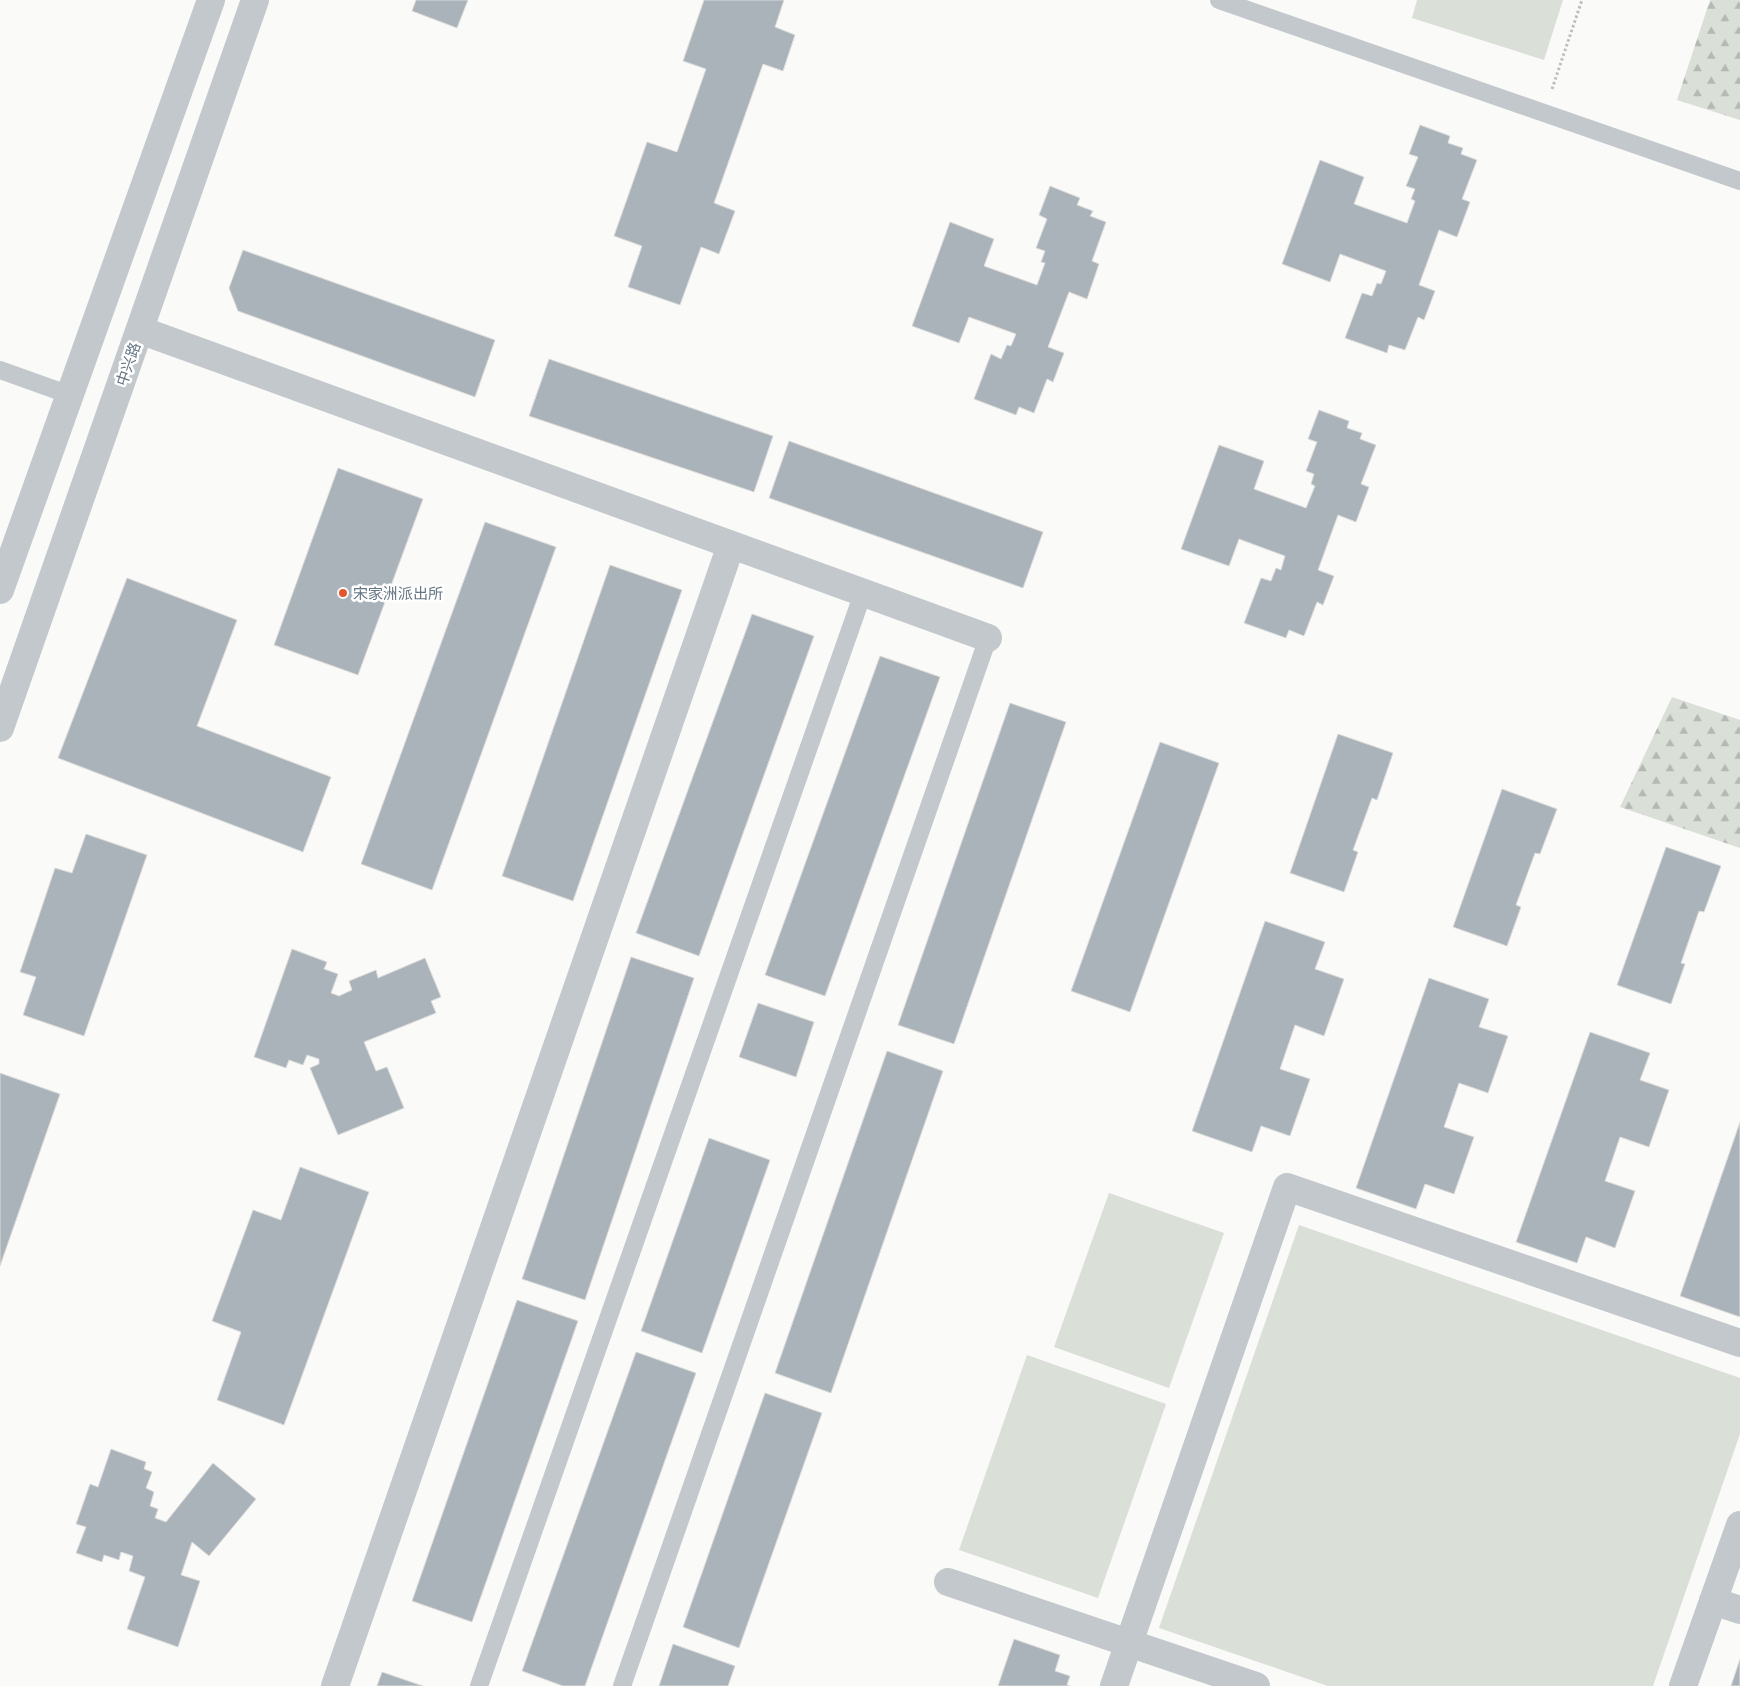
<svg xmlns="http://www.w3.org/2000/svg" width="1740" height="1686" font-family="'Archivo Narrow','Noto Sans SC',sans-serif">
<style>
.forest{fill:url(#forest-firs)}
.green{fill:#dadfd7}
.building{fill:#aab3b9;stroke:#dcdcda}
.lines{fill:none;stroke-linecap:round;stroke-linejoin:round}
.path{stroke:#bbbfc2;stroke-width:3;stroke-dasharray:2.5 2.5;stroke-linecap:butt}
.service{stroke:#c3c8cc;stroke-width:18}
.minor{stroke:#c3c8cc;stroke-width:28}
.tertiary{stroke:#c3c8cc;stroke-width:28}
.poi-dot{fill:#e4572e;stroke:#fff;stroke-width:2}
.labels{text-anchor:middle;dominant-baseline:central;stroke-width:5;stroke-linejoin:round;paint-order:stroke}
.street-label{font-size:15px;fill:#657683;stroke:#fff}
.poi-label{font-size:15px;fill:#657683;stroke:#fff;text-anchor:start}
</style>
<defs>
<pattern id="forest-firs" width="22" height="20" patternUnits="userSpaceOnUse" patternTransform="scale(1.25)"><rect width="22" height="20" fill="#dadfd7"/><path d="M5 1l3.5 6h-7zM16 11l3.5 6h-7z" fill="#b4b9b4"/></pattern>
</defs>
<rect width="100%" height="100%" fill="#fafaf8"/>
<g class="forest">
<path d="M1710,0H1740V120L1677,100Z"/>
<path d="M1672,697L1740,720V848L1620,807Z"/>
</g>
<g class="green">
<path d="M1417,0H1563L1544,60L1412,18Z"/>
<path d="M1109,1193L1224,1233L1169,1388L1054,1347Z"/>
<path d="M1299,1225L1740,1378V1434L1653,1686H1328L1159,1628Z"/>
<path d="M1027,1355L1166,1404L1098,1598L959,1550Z"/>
</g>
<g class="building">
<path d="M416,0H468L457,28L412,11Z"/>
<path d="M704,0H784L775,27L795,35L783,71L763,64L714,203L735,211L719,254L701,247L680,305L628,287L642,246L614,236L647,142L677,152L706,69L683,61Z"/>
<path d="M1420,125L1450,136L1448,143L1463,148L1461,154L1477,160L1462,199L1470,202L1457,237L1439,230L1419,285L1435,291L1424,320L1418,317L1405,350L1389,345L1387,353L1345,338L1362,293L1372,296L1377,283L1381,284L1386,271L1340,254L1330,282L1282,264L1320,160L1364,177L1354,204L1407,223L1415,201L1411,199L1415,189L1406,186L1418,157L1409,154Z"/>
<path d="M1050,186L1080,198L1077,205L1093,211L1090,216L1106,222L1092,261L1099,264L1087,299L1069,292L1048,347L1064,353L1053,382L1047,379L1034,413L1019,407L1016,415L974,399L991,354L1001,359L1007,345L1011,346L1016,334L969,317L959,343L912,326L950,222L994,239L984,266L1037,285L1045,263L1041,262L1045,251L1036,248L1047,219L1039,215Z"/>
<path d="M243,250L495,340L475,397L238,311L229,288Z"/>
<path d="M549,359L773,436L754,492L529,416Z"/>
<path d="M1319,410L1349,421L1347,428L1362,433L1360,439L1376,445L1361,484L1369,487L1356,522L1338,515L1318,570L1334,576L1323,605L1317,602L1304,636L1289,630L1286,638L1244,623L1261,578L1271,581L1276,568L1281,570L1285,556L1239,539L1229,566L1181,549L1219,445L1264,461L1254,489L1306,508L1315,486L1311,484L1314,474L1306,471L1317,442L1308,439Z"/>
<path d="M789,441L1043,532L1023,588L769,498Z"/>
<path d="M338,468L423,499L358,675L274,645Z"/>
<path d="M485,522L556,547L432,890L361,864Z"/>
<path d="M610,565L682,590L573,901L502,876Z"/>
<path d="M127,578L237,620L197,726L331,777L303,852L58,758Z"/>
<path d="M752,614L814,636L699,956L636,933Z"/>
<path d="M880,656L940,677L825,996L765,975Z"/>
<path d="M1010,703L1066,722L954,1044L898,1025Z"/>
<path d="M1338,734L1393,753L1377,800L1372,798L1353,850L1358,852L1344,892L1290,873Z"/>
<path d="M1160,742L1219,763L1130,1012L1071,991Z"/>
<path d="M1502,789L1557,809L1540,854L1535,853L1516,905L1521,907L1507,946L1453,927Z"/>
<path d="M86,834L147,855L84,1036L23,1015L36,977L20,972L55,868L72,873Z"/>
<path d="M1666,847L1721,866L1704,912L1699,911L1681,963L1685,964L1671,1004L1617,985Z"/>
<path d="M1265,921L1325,942L1315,969L1344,979L1324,1036L1295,1025L1280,1069L1310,1079L1290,1136L1261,1126L1252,1152L1192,1131Z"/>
<path d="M292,949L327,962L324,969L338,974L331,993L339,996L352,990L349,981L376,970L378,978L425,958L441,997L431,1001L436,1013L364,1042L376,1071L387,1067L404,1108L338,1135L310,1068L319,1064V1059L307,1055L303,1065L289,1060L286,1068L254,1057Z"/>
<path d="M631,957L694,978L585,1300L522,1279Z"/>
<path d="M1429,978L1489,999L1479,1027L1508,1036L1488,1093L1459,1083L1444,1127L1474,1137L1454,1194L1425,1184L1416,1209L1356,1188Z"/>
<path d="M758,1003L814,1022L796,1077L739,1057Z"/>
<path d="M1590,1032L1650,1053L1640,1080L1669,1090L1649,1147L1620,1137L1605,1181L1635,1191L1615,1248L1586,1237L1577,1263L1516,1242Z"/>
<path d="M887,1051L943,1071L831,1393L775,1373Z"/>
<path d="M0,1073L60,1094L0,1266Z"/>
<path d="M1740,1122V1317L1680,1296Z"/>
<path d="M709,1138L770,1160L702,1353L641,1331Z"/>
<path d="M300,1167L369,1192L284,1425L217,1400L241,1332L212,1321L253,1210L281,1220Z"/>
<path d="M517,1300L578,1321L472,1622L412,1601Z"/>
<path d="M636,1352L696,1373L585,1686H563L522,1671Z"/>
<path d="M765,1393L822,1413L739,1648L683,1627Z"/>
<path d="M111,1449L146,1462L144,1469L152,1472L146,1488L154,1492L150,1506L158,1509L155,1518L166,1522L213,1463L256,1499L209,1556L192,1542L181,1575L200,1581L178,1647L127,1629L145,1577L129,1571L133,1556L121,1552L119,1560L104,1555L102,1562L76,1553L86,1527L76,1524L90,1484L98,1487Z"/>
<path d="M1014,1639L1060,1655L1055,1671L1070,1676L1067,1685L1070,1686H998Z"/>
<path d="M673,1644L735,1666L728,1686H659Z"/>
<path d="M1740,1659V1686H1731Z"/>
<path d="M382,1672L423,1686H377Z"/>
</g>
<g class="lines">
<path class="path" d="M1552,89L1582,0"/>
<g class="service">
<path d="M1219,0L1740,181"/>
<path d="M0,370L70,395"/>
<path d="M479,1686L863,593"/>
<path d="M622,1686L988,638"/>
</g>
<g class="minor">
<path d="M140,330L988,638"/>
<path d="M948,1582L1256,1686"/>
<path d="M1713,1601L1740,1610"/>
<path d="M335,1686L731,545"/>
<path d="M1114,1686L1287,1187L1740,1343"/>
<path d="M1683,1686L1740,1525"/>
</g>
<g class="tertiary">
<path d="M0,590L211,0"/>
<path d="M0,728L255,0"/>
</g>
</g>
<circle class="poi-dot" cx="343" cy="593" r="5"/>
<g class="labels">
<g class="street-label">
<text transform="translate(128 364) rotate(-71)">中兴路</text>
</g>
<g class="poi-label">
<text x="353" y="593">宋家洲派出所</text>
</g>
</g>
</svg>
